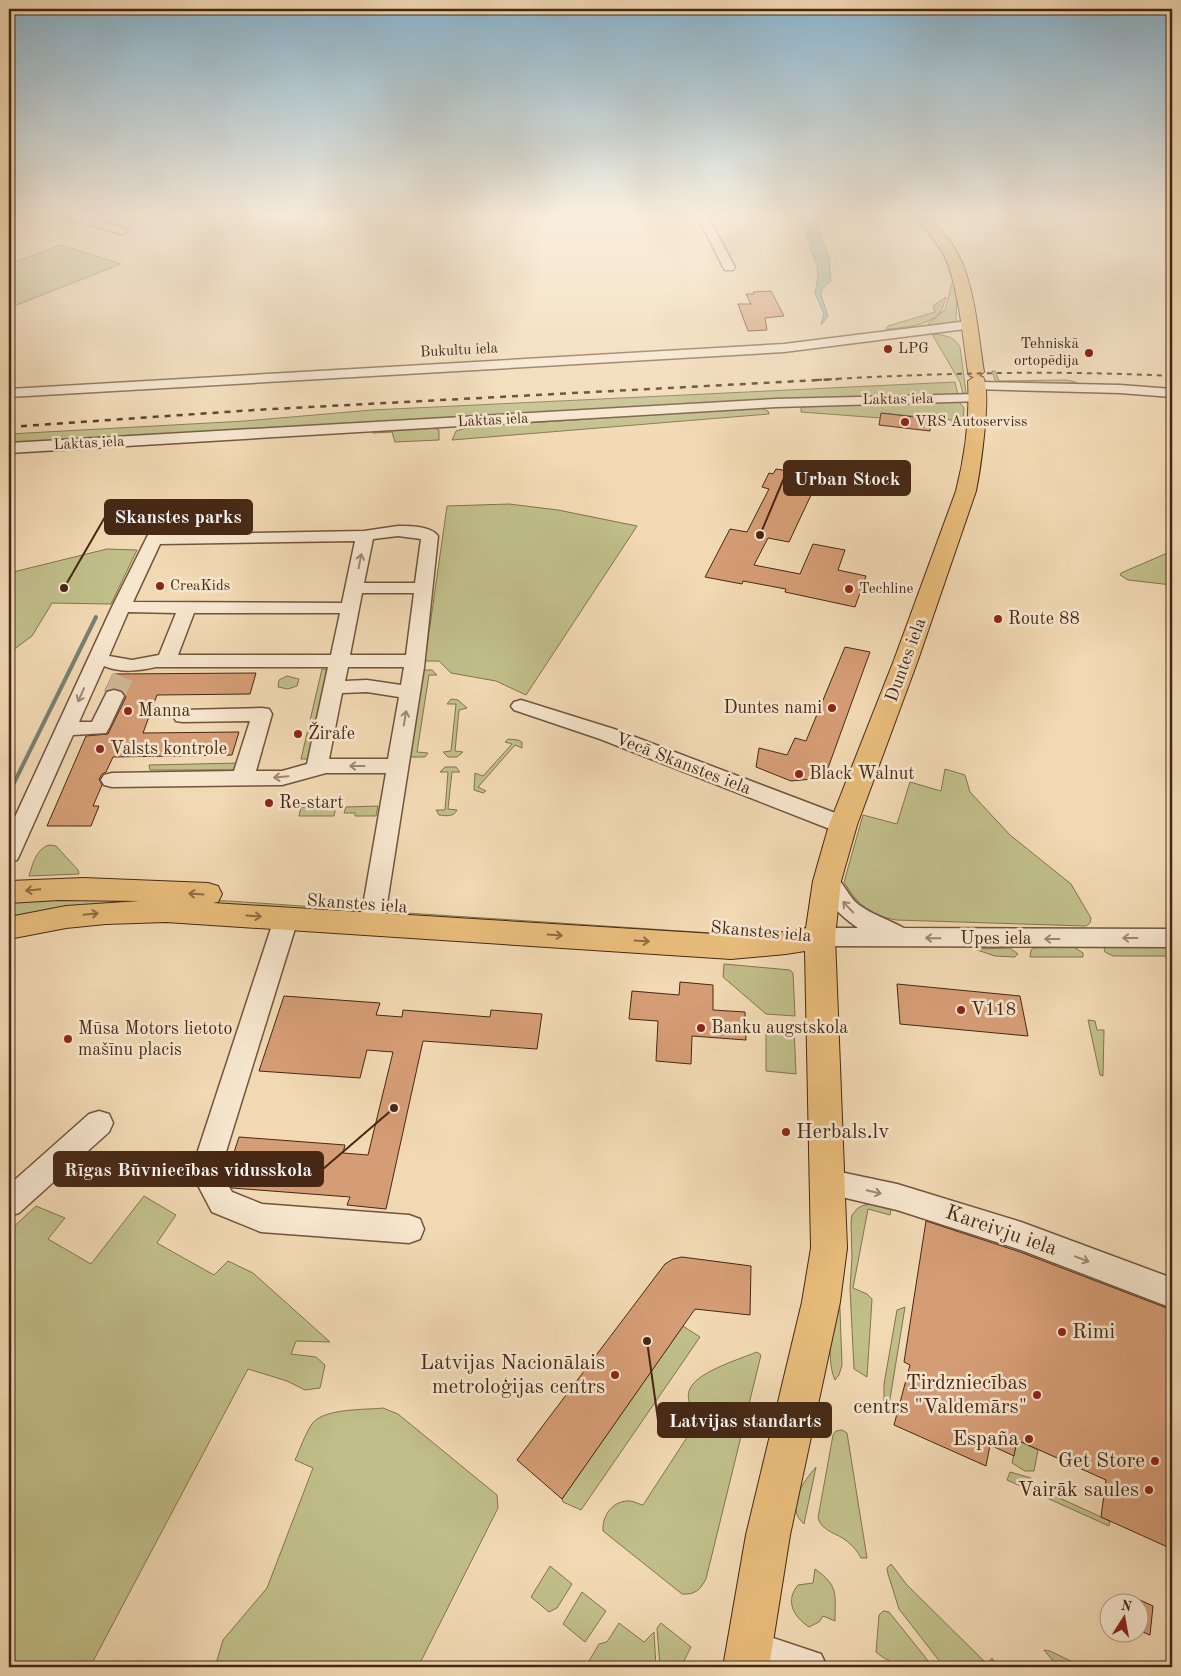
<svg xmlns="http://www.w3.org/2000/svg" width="1181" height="1676" font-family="'Old Standard TT',serif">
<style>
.green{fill:#c0be89;stroke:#83734e}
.water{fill:#9bbaae;stroke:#798070}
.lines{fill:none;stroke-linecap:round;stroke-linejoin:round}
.stream{stroke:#798070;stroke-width:4}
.building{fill:#d59d75;stroke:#462814}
.minor-tunnel{stroke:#cfb693;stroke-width:21;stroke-dasharray:21 10;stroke-linecap:butt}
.minor-casing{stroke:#71543c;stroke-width:3}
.major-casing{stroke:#462814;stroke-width:2}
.minor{fill:#f6e6ce;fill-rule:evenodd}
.major{fill:#e8bc7a;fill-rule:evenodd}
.rail-far1{stroke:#462814;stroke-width:2;stroke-dasharray:5 5;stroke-linecap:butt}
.rail{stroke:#462814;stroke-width:2.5;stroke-dasharray:6 6;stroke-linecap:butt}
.oneway{stroke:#9e8771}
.oneway2{stroke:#8f6b42}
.poi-dot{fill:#8f2418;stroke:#f6e6ce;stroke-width:2}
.labels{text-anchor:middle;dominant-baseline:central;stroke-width:5;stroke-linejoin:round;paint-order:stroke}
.far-poi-label{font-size:15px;fill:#462814;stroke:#f6e6ce;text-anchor:start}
.far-street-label{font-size:15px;fill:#462814;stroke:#f6e6ce}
.poi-label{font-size:18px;fill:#462814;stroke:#f6e6ce;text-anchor:start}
.street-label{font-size:18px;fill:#462814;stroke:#f6e6ce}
.near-poi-label{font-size:21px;fill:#462814;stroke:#f6e6ce;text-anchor:end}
.near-street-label{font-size:21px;fill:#462814;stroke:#f6e6ce}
.leader{fill:none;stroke:#462814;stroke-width:2}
.callout-dot{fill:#462814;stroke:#f6e6ce;stroke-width:2}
.callout{fill:#462814;stroke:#462814;stroke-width:2}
.callout-label{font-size:19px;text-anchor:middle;font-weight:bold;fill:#fff}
</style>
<rect width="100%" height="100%" fill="#f1d9b3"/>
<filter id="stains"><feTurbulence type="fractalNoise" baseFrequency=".004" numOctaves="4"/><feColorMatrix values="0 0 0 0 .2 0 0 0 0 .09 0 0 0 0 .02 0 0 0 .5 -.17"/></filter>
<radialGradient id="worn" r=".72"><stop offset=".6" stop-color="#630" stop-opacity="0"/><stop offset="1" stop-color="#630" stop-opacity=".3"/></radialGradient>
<g class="green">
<path d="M61,245L121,264L9,308V264Z"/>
<path d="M953,279L957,297L956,321L946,325L928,326L929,323L945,310Z"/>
<path d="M946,297C944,302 943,309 940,313C928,326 902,328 886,329L888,326L935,312L933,306Z"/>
<path d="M932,334C944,335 954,336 960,347L966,392L963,394L960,382Z"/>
<path d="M992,371H995L999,381L1066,380L1076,382L1077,385L999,383L995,380Z"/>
<path d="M955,382L958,395L566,414L9,445V434L245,421L372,410Z"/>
<path d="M959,402L964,408L963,424L952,423V420L882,413L881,418L801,412V408L811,405Z"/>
<path d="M749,408H761L768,411L769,414L452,440L456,431L469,427Z"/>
<path d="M432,427L439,430V440L395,442L392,432L373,433V431Z"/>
<path d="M509,504L558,510L637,526L526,695L496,681L451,673L439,661H425L447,506Z"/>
<path d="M107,549L137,550L111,604L52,603L32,636L9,653V573Z"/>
<path d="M1172,551V585L1128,580L1120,575L1121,573Z"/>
<path d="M322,669L330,670L308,759H301Z"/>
<path d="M418,670H432L437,675H429L417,752L428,753L425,757H407Z"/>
<path d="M287,676L299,679L297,686L288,689L278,687L279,680Z"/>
<path d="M451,699L458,700L467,708L459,710L455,751L463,752L457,757H448L443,752L451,751L456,704H447Z"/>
<path d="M508,739L518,740L522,742V748L515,745L478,787L486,791L483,793L474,790L475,773L483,776L512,744L505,742Z"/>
<path d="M241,763L237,770H150L149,765Z"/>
<path d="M445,767H456L460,772H452L448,809L457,810C454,817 446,816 439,815L436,810H445L448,772H440Z"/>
<path d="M945,769L965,775L970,792L1010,835L1071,884L1091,918L1090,923L1086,926L896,920C870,915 858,905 844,882L863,815L897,824L910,782L941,791Z"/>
<path d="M336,806L334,816H299L301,807Z"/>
<path d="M378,806L376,816H355V813H344L346,807Z"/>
<path d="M50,845L56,846L78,870L79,874L29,876C32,865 37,847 50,845Z"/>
<path d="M68,895L228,901L362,910V915L34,914L9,920V900Z"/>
<path d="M407,913L727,934V938L406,917Z"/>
<path d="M1172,945V956H1113L1105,952L1104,948L1107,946Z"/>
<path d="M1074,947L1083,953V957H1030L1031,950L1034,948Z"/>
<path d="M1010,948L1018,954L1015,957L995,956L974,949Z"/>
<path d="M724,964L790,970L793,973L795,1016L766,1014L723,977Z"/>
<path d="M1088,1020L1095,1021L1097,1030H1104L1103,1076L1100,1075Z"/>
<path d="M766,1024L794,1027L796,1074L766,1071Z"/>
<path d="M144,1196L176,1215L157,1243L214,1275L228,1261L253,1273L330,1342L296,1341L291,1354L316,1357L325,1365L320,1388L305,1390L287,1381L248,1369L90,1667H9V1231L36,1206L65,1218L48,1239L91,1264Z"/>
<path d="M876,1204L891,1209L890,1215L868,1209L853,1288L867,1294L872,1299L867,1377L854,1369L850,1288L852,1257L851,1222L852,1215L858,1208L864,1205Z"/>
<path d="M839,1284L842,1365L839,1375L835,1380C824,1356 835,1309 839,1284Z"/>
<path d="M905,1307L889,1405H884V1384L897,1310Z"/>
<path d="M683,1326L700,1337L581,1510L563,1502L562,1499Z"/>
<path d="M757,1352L761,1355L706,1579C700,1590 695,1595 682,1594L603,1531C602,1517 611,1502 627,1501C632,1500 638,1504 643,1505L699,1419C692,1410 684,1398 691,1387C700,1371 740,1359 757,1352Z"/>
<path d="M383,1408L398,1414L497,1495L498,1508L418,1667H215L223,1640L267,1588L313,1468L295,1460C300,1449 305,1434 312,1424C323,1408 365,1410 383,1408Z"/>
<path d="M842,1430L847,1433L867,1558H861C858,1552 854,1547 848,1542C838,1533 822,1532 818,1518L833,1435L836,1431Z"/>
<path d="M1017,1440L1038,1450L1034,1471H1025L1012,1463Z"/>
<path d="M816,1467L804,1524C784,1507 804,1481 816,1467Z"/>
<path d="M1010,1472L1031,1478V1485L1110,1521L1109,1526L1007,1480Z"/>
<path d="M891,1564L907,1585L987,1664L992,1658L997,1667H944L899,1609L888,1574L887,1568Z"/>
<path d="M550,1566L572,1584L557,1608L549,1612L531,1597Z"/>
<path d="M815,1569C839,1586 835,1594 835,1621L823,1616L819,1622L809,1627C793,1616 785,1601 798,1585L813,1583Z"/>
<path d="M582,1592L606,1611L585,1642L563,1624Z"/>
<path d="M883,1611L889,1612L933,1667C911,1667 893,1667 876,1652L879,1615Z"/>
<path d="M619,1623L644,1642L654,1632L656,1667L586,1666L599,1644L607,1642Z"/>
<path d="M661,1623L691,1647L681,1667H660L657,1628Z"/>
<path d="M1044,1650L1050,1651L1083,1667H1058Z"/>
</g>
<path class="water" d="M805,217L816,223L818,227L829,257L831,281L822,289L821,295L828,316L821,325L824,314L815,293L818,276L817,265L810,249L811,244L807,239L808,235L803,231L799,221Z"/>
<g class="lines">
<path class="stream" d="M9,793L96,617"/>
</g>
<g class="building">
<path d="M771,291L784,316L765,318L767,330L748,331L738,304H751L746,294H754L753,292Z"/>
<path d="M881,413L931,419L930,431L879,425Z"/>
<path d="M776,469L820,476L789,542L768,538L754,565L800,574L813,544L845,550L838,570L866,576L855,607L785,592L786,589L743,581L742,584L705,577L730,529L747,532L769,489L762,487L769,473L773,474Z"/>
<path d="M845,647L870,652L828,768L812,779L791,781L756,767L759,748L787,755L795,738L806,741Z"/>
<path d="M256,673L250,694L157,695L143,733L239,732L232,755L113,757L106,772L102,774L99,779L102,785L93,806H99L91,826H47L86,736L108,734L126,697L122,691L115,688L105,691L113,674Z"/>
<path d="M680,982L713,985V1010L745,1012L746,1040L692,1036L691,1064L656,1061L658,1021L629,1019L632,991L679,995Z"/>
<path d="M897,984L1020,996L1028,1036L900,1024Z"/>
<path d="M284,996L380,1003L376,1015L402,1017L403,1010L490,1017L491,1010L542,1014L537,1049L423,1041L386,1209L347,1205L350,1197L232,1188L226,1177L239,1137L345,1145L343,1153L368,1155L393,1052L367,1050L360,1078L259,1071Z"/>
<path d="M926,1221L1020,1252L1172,1310V1549L1101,1517L1106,1480L1017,1440L1014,1456L990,1445L986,1466L894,1425L910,1365L904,1362Z"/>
<path d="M682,1257L751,1266L750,1315L695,1309L562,1499L517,1460L665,1264L673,1259Z"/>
<path d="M1140,1600L1153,1606L1150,1635L1138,1630Z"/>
</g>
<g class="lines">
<path class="minor-tunnel" d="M114,696L124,674"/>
<defs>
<g id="minor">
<path d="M56,213H72L126,229L128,231L122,234L118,233L57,215Z"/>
<path d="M696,213H706L735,267L733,270H725L723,267Z"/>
<path d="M968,321L974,325L973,328L784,352L9,397V389L784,344Z"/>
<path d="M978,382L1120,385L1172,389V397L1120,393L973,389L971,386L973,383Z"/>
<path d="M978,394L983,395L985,398L983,401L776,407L9,453V443L776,399Z"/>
<path d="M398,526C410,526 431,526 438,536L424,667L384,923L381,929L372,932L363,929L360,923L386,773H326L282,785L112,787L104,785L101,780L104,775L112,773L234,771L250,721L183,722L176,721L173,716L176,711L183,710L262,708L269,709L272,714L256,771H282L307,764L328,667H156C138,671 122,673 104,666L79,722H92L107,692L114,690L121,692L124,696L109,728L106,733L73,735L20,854L17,860L9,862V830L112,607L148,535L364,531ZM398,536L421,539L415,583H364L373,539ZM355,541L342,603L133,602L160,544ZM362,593H414L406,655H350ZM128,612L176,613L159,655L132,660L109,656ZM194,613H340L331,655H178ZM348,667H404L401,685L367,680L345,681ZM367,692L399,697L388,759H329L342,693Z"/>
<path d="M521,700L614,729L851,819L854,825L851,831L843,833L835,831L600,739L514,710L511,706L514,702Z"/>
<path d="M827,872C843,877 846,895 859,905C873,915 889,920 904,928L1172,929V947L820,946L811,944L808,937L811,930L820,928H858C839,915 827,901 815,881L819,875Z"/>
<path d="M286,910L294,913L298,919L220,1171L232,1192L262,1204L409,1215L420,1219L424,1229L420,1239L409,1243L261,1232L212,1212L191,1172L274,919L278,913Z"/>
<path d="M99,1111L109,1114L113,1123L109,1132L19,1213L9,1216V1185L89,1114Z"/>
<path d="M826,1169L897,1184L1021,1222L1172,1278V1308L1021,1250L897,1210L816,1191L812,1182L816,1173Z"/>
<path d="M749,1630L821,1654L827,1667H748L736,1662L730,1649L736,1636Z"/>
</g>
<path id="major" d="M912,213H926C935,224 947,236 955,249C975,282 978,334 984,372L979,376L983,377C992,391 980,472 976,491L918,660L857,825L841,881L835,937L847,1248L840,1302L790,1535L769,1667H723L746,1535L802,1302L811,1248L805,951L786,954L731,959L166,922L106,924L66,928L9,939V917L66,906L140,901L59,900L9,903V881L84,878L208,883L218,886L222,894L218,902L213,903L731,935L786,932L806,928L813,881L829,825L894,660L956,491C965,456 970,417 968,381L974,377L970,376L968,372C963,339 958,277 941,250C933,237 921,226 912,213Z"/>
</defs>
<use href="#minor" class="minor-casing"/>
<use href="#major" class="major-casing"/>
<use href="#minor" class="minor"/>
<use href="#major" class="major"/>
<path class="rail-far1" d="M817,380C935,373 1053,370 1172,376"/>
<path class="rail" d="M9,427L254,410L838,379"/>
</g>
<defs><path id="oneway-shaft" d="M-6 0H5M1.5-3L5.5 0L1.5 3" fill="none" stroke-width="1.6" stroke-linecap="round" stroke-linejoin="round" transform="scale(1.25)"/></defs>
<g class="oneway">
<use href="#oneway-shaft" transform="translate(360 561) rotate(-79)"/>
<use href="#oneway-shaft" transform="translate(81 695) rotate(114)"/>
<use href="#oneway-shaft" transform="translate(405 718) rotate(-81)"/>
<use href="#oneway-shaft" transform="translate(357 766) rotate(180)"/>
<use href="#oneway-shaft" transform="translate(281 777) rotate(175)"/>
<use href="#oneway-shaft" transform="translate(848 907) rotate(-133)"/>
<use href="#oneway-shaft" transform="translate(933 938) rotate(-179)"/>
<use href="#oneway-shaft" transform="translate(1130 938) rotate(180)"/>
<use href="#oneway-shaft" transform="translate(1052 939) rotate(180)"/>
<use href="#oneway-shaft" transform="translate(874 1192) rotate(13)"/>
<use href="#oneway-shaft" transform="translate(1082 1259) rotate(21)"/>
</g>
<g class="oneway2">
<use href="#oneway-shaft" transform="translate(33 890) rotate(175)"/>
<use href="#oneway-shaft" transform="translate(196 894) rotate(-176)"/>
<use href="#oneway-shaft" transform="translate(91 914) rotate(-6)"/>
<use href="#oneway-shaft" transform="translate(254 916) rotate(4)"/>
<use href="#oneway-shaft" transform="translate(555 935) rotate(4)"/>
<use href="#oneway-shaft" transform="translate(642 941) rotate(4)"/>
</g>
<linearGradient id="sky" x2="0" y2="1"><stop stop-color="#89b6d1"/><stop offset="0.48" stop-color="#f9eedd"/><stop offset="1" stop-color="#f9eedd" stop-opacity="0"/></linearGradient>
<rect width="1181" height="447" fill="url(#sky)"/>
<g class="poi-dot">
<circle cx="888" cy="349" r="5"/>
<circle cx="1089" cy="353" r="5"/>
<circle cx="905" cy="422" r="5"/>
<circle cx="160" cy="586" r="5"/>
<circle cx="849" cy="589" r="5"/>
<circle cx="998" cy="619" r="5"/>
<circle cx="832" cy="708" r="5"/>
<circle cx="128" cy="711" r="5"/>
<circle cx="298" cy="734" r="5"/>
<circle cx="100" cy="749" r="5"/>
<circle cx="799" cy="774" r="5"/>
<circle cx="269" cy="803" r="5"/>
<circle cx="961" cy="1010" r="5"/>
<circle cx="701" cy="1028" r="5"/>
<circle cx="68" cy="1039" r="5"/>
<circle cx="786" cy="1132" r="5"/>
<circle cx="1062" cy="1332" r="5"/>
<circle cx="615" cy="1375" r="5"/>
<circle cx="1037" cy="1395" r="5"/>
<circle cx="1029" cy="1439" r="5"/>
<circle cx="1155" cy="1461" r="5"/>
<circle cx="1149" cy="1490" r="5"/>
</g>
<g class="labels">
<g class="far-poi-label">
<text x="1079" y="344" text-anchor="end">Tehniskā<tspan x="1079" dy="17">ortopēdija</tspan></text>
<text x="898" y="349">LPG</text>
<text x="915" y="422">VRS Autoserviss</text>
<text x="170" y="586">CreaKids</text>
<text x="859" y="589">Techline</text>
</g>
<g class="far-street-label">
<text transform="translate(459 351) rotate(-3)">Bukultu iela</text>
<text transform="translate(898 400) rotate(-1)">Laktas iela</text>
<text transform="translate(493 421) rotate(-3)">Laktas iela</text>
<text transform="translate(89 444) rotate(-3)">Laktas iela</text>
</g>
<g class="poi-label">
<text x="1008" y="619">Route 88</text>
<text x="822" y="708" text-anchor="end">Duntes nami</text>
<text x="138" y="711">Manna</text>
<text x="308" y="734">Žirafe</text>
<text x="110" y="749">Valsts kontrole</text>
<text x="809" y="774">Black Walnut</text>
<text x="279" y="803">Re-start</text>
<text x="971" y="1010">V118</text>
<text x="711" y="1028">Banku augstskola</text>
<text x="78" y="1029">Mūsa Motors lietoto<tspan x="78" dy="21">mašīnu placis</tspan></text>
</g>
<g class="street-label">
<text transform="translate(906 660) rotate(-70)">Duntes iela</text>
<text transform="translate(683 764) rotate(21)">Vecā Skanstes iela</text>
<text transform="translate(357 904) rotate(4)">Skanstes iela</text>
<text transform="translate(761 932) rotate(5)">Skanstes iela</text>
<text x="996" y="939">Upes iela</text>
</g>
<g class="near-poi-label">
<text x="796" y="1132" text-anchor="start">Herbals.lv</text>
<text x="1072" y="1332" text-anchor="start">Rimi</text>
<text x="605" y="1363">Latvijas Nacionālais<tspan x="605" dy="24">metroloģijas centrs</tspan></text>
<text x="1027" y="1383">Tirdzniecības<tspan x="1027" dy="24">centrs "Valdemārs"</tspan></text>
<text x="1019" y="1439">España</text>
<text x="1145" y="1461">Get Store</text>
<text x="1139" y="1490">Vairāk saules</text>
</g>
<g class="near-street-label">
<text transform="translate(1001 1231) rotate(19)">Kareivju iela</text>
</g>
</g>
<path class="leader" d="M760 535L784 478M64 588L105 517M394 1108L323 1169M647 1341L658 1420"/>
<g class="callout-dot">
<circle cx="760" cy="535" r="5"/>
<circle cx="64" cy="588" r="5"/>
<circle cx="394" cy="1108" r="5"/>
<circle cx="647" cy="1341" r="5"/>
</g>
<g class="callout">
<rect x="784" y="461" width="126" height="34" rx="5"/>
<rect x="105" y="500" width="147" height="34" rx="5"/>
<rect x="54" y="1152" width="269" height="34" rx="5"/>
<rect x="658" y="1403" width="173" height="34" rx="5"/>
</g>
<g class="callout-label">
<text x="847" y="485">Urban Stock</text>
<text x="178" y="523">Skanstes parks</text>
<text x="188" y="1176">Rīgas Būvniecības vidusskola</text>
<text x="745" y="1427">Latvijas standarts</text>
</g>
<rect width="1181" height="1676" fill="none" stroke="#f1d9b3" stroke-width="30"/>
<rect x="10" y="10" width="1161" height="1656" fill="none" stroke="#462814" stroke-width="2.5"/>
<rect x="15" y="15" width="1151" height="1646" fill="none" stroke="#462814"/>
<g transform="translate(1124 1618) rotate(11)"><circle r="24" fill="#f6e6ce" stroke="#b09a84"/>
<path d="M0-4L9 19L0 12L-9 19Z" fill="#8f2418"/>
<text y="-8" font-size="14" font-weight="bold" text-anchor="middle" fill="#462814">N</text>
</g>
<rect width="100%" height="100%" filter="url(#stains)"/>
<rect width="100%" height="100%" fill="url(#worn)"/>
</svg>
